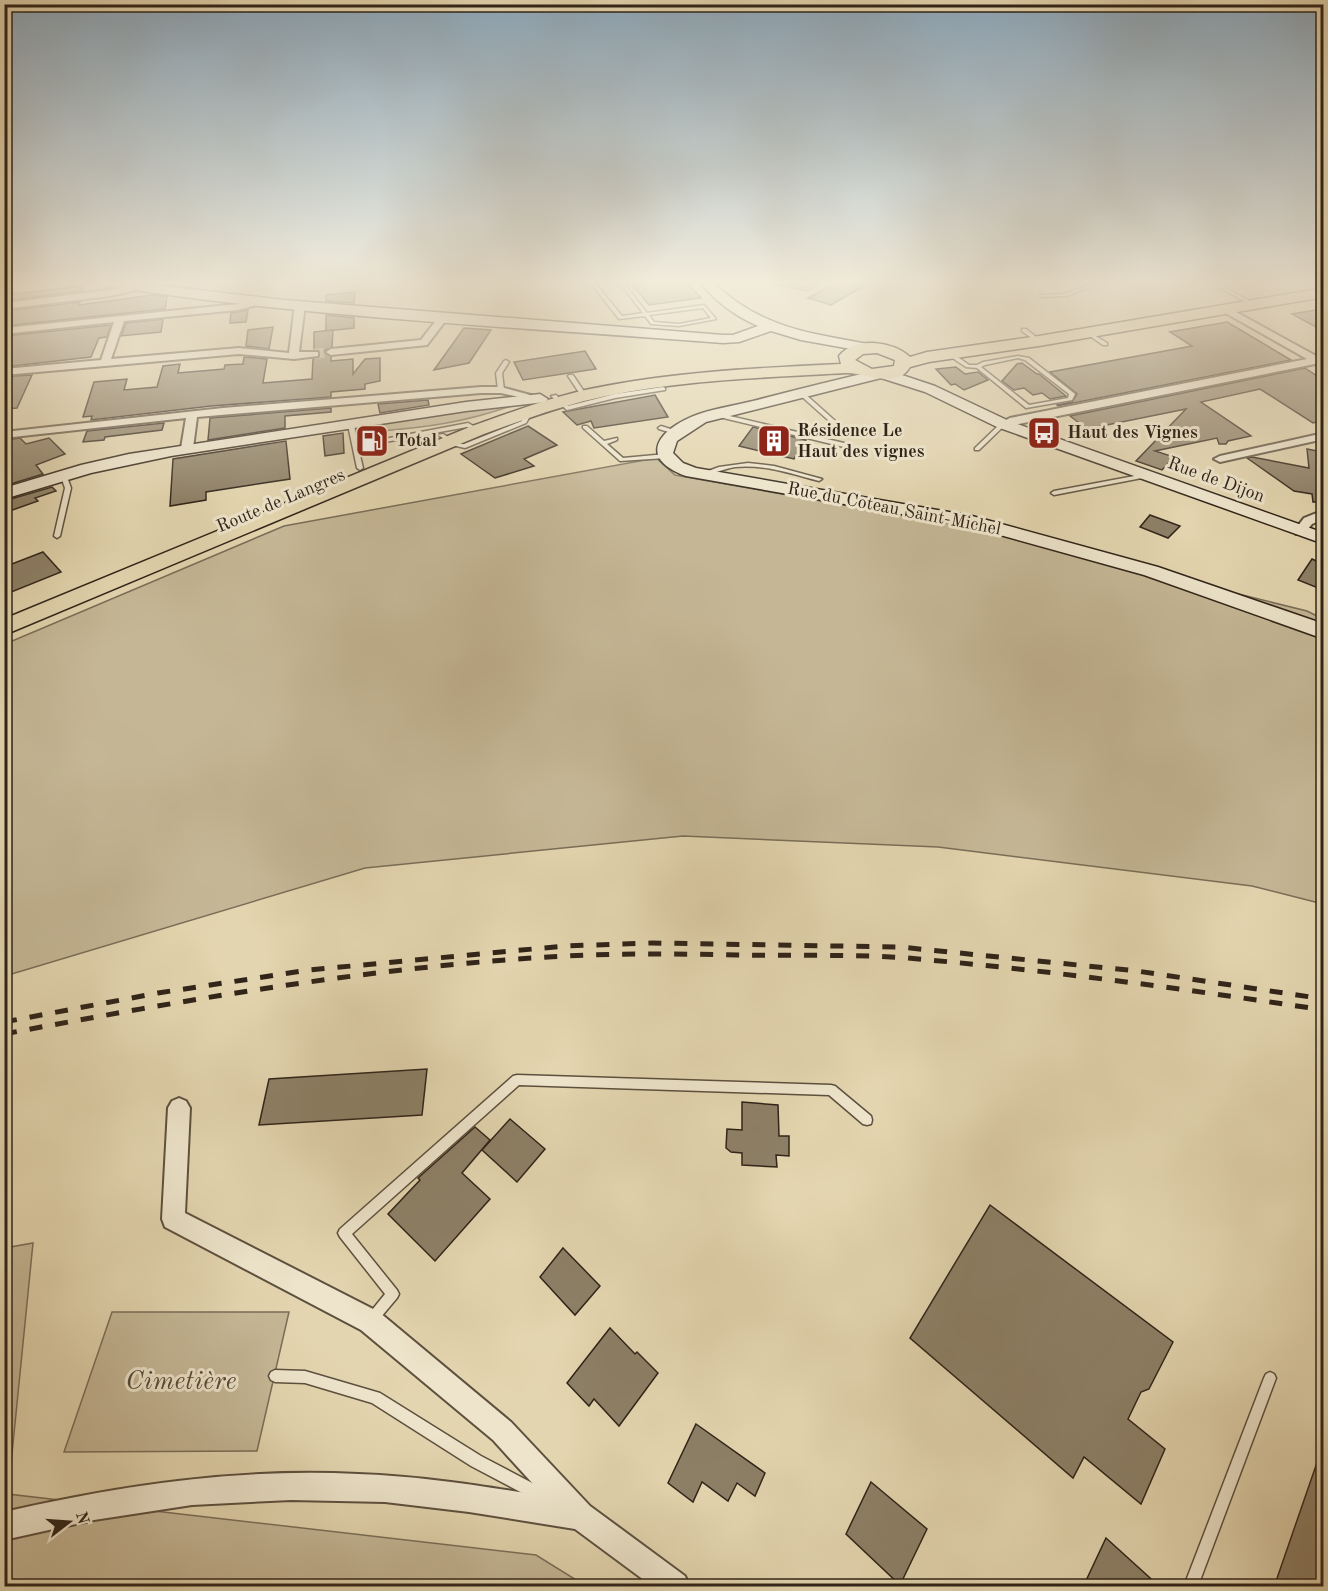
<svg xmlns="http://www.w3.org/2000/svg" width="1328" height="1591" font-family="'Old Standard TT',serif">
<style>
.green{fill:#c5b796;stroke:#7a6e58;stroke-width:1.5}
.building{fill:#8d8067;stroke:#302419;stroke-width:1.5}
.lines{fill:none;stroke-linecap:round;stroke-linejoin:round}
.street-tunnel{stroke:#bfb291;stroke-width:10;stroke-dasharray:10 5;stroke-linecap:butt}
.lane-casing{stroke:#5d503e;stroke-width:3}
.street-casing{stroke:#5d503e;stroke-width:4}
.secondary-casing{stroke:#302419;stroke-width:3}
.primary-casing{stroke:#302419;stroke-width:3}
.lane{fill:#ede4cb;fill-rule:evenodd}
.street{fill:#ede4cb;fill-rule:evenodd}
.secondary{fill:#ede4cb;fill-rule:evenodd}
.primary{fill:#e3d5af;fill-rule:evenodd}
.rail{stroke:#302419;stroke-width:5;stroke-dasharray:13 13;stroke-linecap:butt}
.labels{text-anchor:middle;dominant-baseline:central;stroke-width:6;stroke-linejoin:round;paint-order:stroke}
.far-poi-label{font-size:18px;font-weight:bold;fill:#302419;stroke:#ede4cb;text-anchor:start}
.far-street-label{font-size:18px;fill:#302419;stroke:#ede4cb}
.near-park-label{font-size:27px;font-style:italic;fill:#554938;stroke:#ede4cb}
</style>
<rect width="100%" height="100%" fill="#e3d5af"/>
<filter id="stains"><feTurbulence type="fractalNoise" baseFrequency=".00333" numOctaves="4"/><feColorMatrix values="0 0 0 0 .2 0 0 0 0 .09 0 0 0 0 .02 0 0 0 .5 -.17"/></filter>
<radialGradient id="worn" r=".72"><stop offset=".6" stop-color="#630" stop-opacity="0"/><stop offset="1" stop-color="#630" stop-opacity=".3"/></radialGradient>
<g class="green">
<path d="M510,403L511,406C464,422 430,427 381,431L380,424Z"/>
<path d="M656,458L675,475L963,526L1307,611L1323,619V904L1252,886L938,847L683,836L365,868L5,976V644L284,526Z"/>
<path d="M33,1243L8,1494L536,1555L586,1586H5V1248Z"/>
<path d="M112,1312H289L257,1451L64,1452Z"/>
</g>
<g class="building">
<path d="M630,282H687L701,298L649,305Z"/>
<path d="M837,282H871L831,305L808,298Z"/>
<path d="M83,286L82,291L4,301V295Z"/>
<path d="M355,292L354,303L326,301V295Z"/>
<path d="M153,295L167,297L165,309L4,326V311L80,302L79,305Z"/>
<path d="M1323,309V331L1292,314Z"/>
<path d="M248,310L246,322L230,323L231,313Z"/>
<path d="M326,315L354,318V328L326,331Z"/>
<path d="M163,319L161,332L121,336L126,323Z"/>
<path d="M1227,322L1291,360L1058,406L1057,405L1072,402L1077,394L1050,372L1192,346L1170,332Z"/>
<path d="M111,325L107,337L99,338L91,357L4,367V336Z"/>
<path d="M273,327L269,349L246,346L248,330Z"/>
<path d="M464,328L491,330L469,363L434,370Z"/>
<path d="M333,330L332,347L324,351L331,357V361L353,359V374L365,359L380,358V381L365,384V389L331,392V397L211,406L91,420L92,416L83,417L94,382L127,379L124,390L157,387L163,366L180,364L178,373L224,369L225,365L243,364L244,357L267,359L263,383L312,379L313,359L320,356V350H314V332Z"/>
<path d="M585,351L596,369L523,380L514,362Z"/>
<path d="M1022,363L1037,374H1039L1066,396L1050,399L1042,393L1033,395L1024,388L1014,390L1002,381L1017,364Z"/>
<path d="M956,367L965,374L978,372L988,380L964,390L955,384L951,385L936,369Z"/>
<path d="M1305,368L1323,380V420L1313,423L1260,389L1201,402L1251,436L1228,441L1226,444H1219L1217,438L1155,451L1174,457L1162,470L1136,461L1186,409L1087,429L1070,416Z"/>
<path d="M32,375L17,408L4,409V394L13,376Z"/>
<path d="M655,395L668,417L594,428L591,421L577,425L563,412Z"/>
<path d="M428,400L429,405L380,413L378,404Z"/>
<path d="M331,408V412L285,416V428L208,440L210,418Z"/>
<path d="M164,423L162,430L105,437L104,440L83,442L87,431Z"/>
<path d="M528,426L557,445L524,459L534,466L495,478L461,454Z"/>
<path d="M753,427L806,440L794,459L739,446Z"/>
<path d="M343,433L344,453L325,456L323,436Z"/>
<path d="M20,438L26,444L49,438L65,454L36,465L43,474L4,486V440Z"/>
<path d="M286,441L290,479L206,492V500L170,506L173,459Z"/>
<path d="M1307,449L1323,452V502H1313L1312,494L1294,491L1247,458L1252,457L1309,468Z"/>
<path d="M52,487L56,491L35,498L38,501L4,513V501Z"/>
<path d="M1150,515L1180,526L1168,538L1140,527Z"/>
<path d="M43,552L61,572L4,595V567Z"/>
<path d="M1312,559L1323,564V590L1298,580Z"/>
<path d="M427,1069L422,1115L259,1125L269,1079Z"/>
<path d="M742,1102L778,1105L779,1136H789V1156L776,1155L777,1167L742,1165V1153L731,1152L726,1148L727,1129L742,1130Z"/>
<path d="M510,1119L545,1149L517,1182L482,1150Z"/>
<path d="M475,1127L490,1140L462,1173L490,1199L435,1261L388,1214L420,1180L418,1178Z"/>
<path d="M990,1205L1173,1342L1149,1389L1141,1392L1128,1419L1165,1449L1141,1504L1084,1457L1073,1478L910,1338Z"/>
<path d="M563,1248L600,1286L575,1315L540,1277Z"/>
<path d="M610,1328L635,1354L637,1352L658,1373L619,1426L594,1399L589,1406L567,1383Z"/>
<path d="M696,1424L765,1473L755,1496L737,1483L728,1501L702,1482L693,1502L668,1483Z"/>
<path d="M1321,1451L1323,1452V1587H1274Z"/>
<path d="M871,1482L927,1529L900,1585L846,1534Z"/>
<path d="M1106,1538L1160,1587H1083Z"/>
</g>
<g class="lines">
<path class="street-tunnel" d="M314,354L331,352"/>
<defs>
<g id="lane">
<path d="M590,282H594L622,316L643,313L619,282H623L647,313L704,305L716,319L679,326L651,324L645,316L619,319ZM703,308L711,318L679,324L654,322L649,315Z"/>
<path d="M721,282H729L708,286L706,285Z"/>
<path d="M768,282H775L806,288L816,282H820L807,290Z"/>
<path d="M1097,282H1102L1067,296L1042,297L1040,296L1042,295L1064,294Z"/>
<path d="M1210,282H1215L1255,304L1251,305Z"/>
<path d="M1022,329H1026L1041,341L1037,342L1022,331Z"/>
<path d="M1089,332L1107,343V345H1103L1087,334V332Z"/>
<path d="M948,353H952L969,365H977L983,362L1018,356L1029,358L1075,394L1072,400L1026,408L977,368L966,367L948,355ZM1018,358L1025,360L1069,394L1068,398L1029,405L981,367L985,365Z"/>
<path d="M506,360L509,362L502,373L504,390L501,392L498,390L496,373L504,361Z"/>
<path d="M569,375H573L587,396L586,397H582L568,376Z"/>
<path d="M663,387L665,388V390L615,398L567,410L551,396L556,395L568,406L615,394Z"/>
<path d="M800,393H804L851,435V437H847L800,395Z"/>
<path d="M522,412H526L529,418L526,423L465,448L456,446L438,435L443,434L460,444H464L522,421L523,418Z"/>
<path d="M717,413L844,443L847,445L844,447L715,416L714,415Z"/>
<path d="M351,423L354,425L358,444L468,423L481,430L478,432L467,427L358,447L363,468L360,470L357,468L348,425Z"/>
<path d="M1001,423L1006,424L979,450H975V448Z"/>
<path d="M583,426H587L604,441L617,438V440L607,444L623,458L666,454L669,456L666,458L620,461L583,428Z"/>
<path d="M661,426L677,431L678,432L675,434L659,429L658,428Z"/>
<path d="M748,463L774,466L822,479L819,481C792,474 764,464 735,467C724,469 714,473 703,476L700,474L719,467Z"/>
<path d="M63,472L66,474L71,488L60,536L57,538L54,536L65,488L60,474Z"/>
<path d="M1145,474L1147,475V477L1054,495L1051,493L1054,491Z"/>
<path d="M517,1075L831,1085L835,1086L871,1116L872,1120L871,1124L867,1125L863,1124L829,1095L519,1085L352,1234L397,1290L399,1294L397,1298L376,1323L372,1325L368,1323L366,1319L368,1315L385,1294L340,1237L338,1233L340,1229L513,1076Z"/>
<path d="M275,1370L305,1371L380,1393L481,1456L555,1495L557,1500L555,1505L550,1507L545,1505L471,1466L372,1403L305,1383L275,1382L271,1380L269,1376L271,1372Z"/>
<path d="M1270,1372L1274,1374L1276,1378L1198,1586H1184L1264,1378L1266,1374Z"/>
</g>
<g id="street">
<path d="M138,284L141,285V289L110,296L4,309V303L110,290Z"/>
<path d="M261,298L264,299V303L238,310L124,321L111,359L239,348L289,353L295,305L300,302L305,305L299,352H318V356L294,359L239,354L4,375V369L101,360L114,322L4,334V328L238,304Z"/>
<path d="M1225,306L1318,357L1324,356V365L1315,364L1003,427L998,424L1010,418L1307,359L1222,311L1220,309Z"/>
<path d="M441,314L449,316L427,345L331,355L326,352L331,349L421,340Z"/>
<path d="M481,387H501L545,399L540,402L501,393H481L197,417L193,448L187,451L181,448L186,418L4,438V432L223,408Z"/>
<path d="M1324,433V439L1220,462L1214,459L1220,456Z"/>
<path d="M1324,510V519L1312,524L1304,534H1296L1294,531L1304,518Z"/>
<path d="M179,1098L186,1101L190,1108L185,1213L379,1312L511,1422L590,1506L685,1576L689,1586H652L575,1529L469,1512L385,1502L291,1500L192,1505L94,1520L4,1540V1512C121,1485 238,1468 358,1474C420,1476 482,1486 544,1496L493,1440L361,1330L165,1227L162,1219L168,1108L172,1101Z"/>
</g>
<g id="secondary">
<path d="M101,282H130L284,300L723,335H733L758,326C735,316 715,301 700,282H713C759,327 807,333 868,344L875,348L868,352L801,340L771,331L739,342L723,343C518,327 310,318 107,286Z"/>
<path d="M878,370L890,371L935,386L1009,421L1324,533V544L997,427L925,392L881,378L706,422L677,441L673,453L683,463L696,468L972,516L1158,567L1324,624V639L1144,575L964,525L686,476C640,459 655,433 691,417C710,409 733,406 753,401C795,390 836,380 878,370Z"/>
<path d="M540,394L548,399L545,402L466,411L171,456L91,473L4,499V488L81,465L129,454L466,402Z"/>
</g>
<path id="primary" d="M1324,288V297L1039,346L929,362L910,367C897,390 864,372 846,373C759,378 669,380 584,401C550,410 517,422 484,434L4,635V619L472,426C509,413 546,399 585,390C669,372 755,368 841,364L839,356C854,336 894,341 910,357L927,352L1039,336ZM877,353L895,360L894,366L872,369L855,360L863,354Z"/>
</defs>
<use href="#lane" class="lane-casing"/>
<use href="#street" class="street-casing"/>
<use href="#secondary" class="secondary-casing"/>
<use href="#primary" class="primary-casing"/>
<use href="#lane" class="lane"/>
<use href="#street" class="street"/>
<use href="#secondary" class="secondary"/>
<use href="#primary" class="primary"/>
<g class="rail">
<path d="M4,1022L158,993L309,970L565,946L652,943L900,947L1137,971L1324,999"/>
<path d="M4,1034C190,999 377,966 566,956C624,953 682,954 740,955C795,956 851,954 907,958C1047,970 1185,989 1324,1010"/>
</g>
</g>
<linearGradient id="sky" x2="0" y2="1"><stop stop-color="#8da9bd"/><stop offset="0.56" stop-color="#f2ecdb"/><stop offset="1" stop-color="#f2ecdb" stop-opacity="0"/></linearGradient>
<rect width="1328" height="504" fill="url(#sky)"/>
<defs>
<symbol id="bus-square" viewBox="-11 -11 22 22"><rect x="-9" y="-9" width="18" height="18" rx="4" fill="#8f2418" stroke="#ede4cb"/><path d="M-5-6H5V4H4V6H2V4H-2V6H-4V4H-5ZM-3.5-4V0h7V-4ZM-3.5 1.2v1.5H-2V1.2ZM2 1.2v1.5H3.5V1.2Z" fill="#fff"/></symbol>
<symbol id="fuel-square" viewBox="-11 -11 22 22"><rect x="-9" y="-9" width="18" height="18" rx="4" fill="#8f2418" stroke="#ede4cb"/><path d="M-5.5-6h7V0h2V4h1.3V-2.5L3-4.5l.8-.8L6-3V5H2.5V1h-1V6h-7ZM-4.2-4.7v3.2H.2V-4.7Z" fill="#fff"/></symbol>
<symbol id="building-square" viewBox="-11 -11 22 22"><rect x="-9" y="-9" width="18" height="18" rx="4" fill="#8f2418" stroke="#ede4cb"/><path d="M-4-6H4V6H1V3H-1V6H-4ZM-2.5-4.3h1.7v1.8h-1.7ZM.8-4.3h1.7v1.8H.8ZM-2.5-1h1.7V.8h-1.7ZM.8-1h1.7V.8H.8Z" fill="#fff"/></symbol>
</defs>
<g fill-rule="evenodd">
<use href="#bus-square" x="1025" y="414" width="38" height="38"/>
<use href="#fuel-square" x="353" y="422" width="38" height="38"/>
<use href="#building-square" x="755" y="422" width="38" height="38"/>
</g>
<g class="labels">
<g class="far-poi-label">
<text x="797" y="431">Résidence Le<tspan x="797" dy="21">Haut des vignes</tspan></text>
<text x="1067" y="433">Haut des Vignes</text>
<text x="395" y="441">Total</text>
</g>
<g class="far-street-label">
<text transform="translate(1216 480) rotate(20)">Rue de Dijon</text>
<text transform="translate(281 501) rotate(-23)">Route de Langres</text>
<text transform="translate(894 509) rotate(11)">Rue du Coteau Saint-Michel</text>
</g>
<g class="near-park-label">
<text x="181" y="1381">Cimetière</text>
</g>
</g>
<rect width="1328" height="1591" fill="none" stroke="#e3d5af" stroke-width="24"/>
<rect x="6" y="6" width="1316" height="1579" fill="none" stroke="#302419" stroke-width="3"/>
<rect x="12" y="12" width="1304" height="1567" fill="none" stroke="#302419" stroke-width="1.5"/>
<g transform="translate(69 1522) rotate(73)" stroke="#ede4cb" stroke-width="4.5" paint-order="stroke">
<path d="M0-4.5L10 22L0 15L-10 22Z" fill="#302419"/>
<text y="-9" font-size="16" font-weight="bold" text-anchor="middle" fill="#302419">N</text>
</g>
<rect width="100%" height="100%" filter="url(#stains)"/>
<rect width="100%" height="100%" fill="url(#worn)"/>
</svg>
